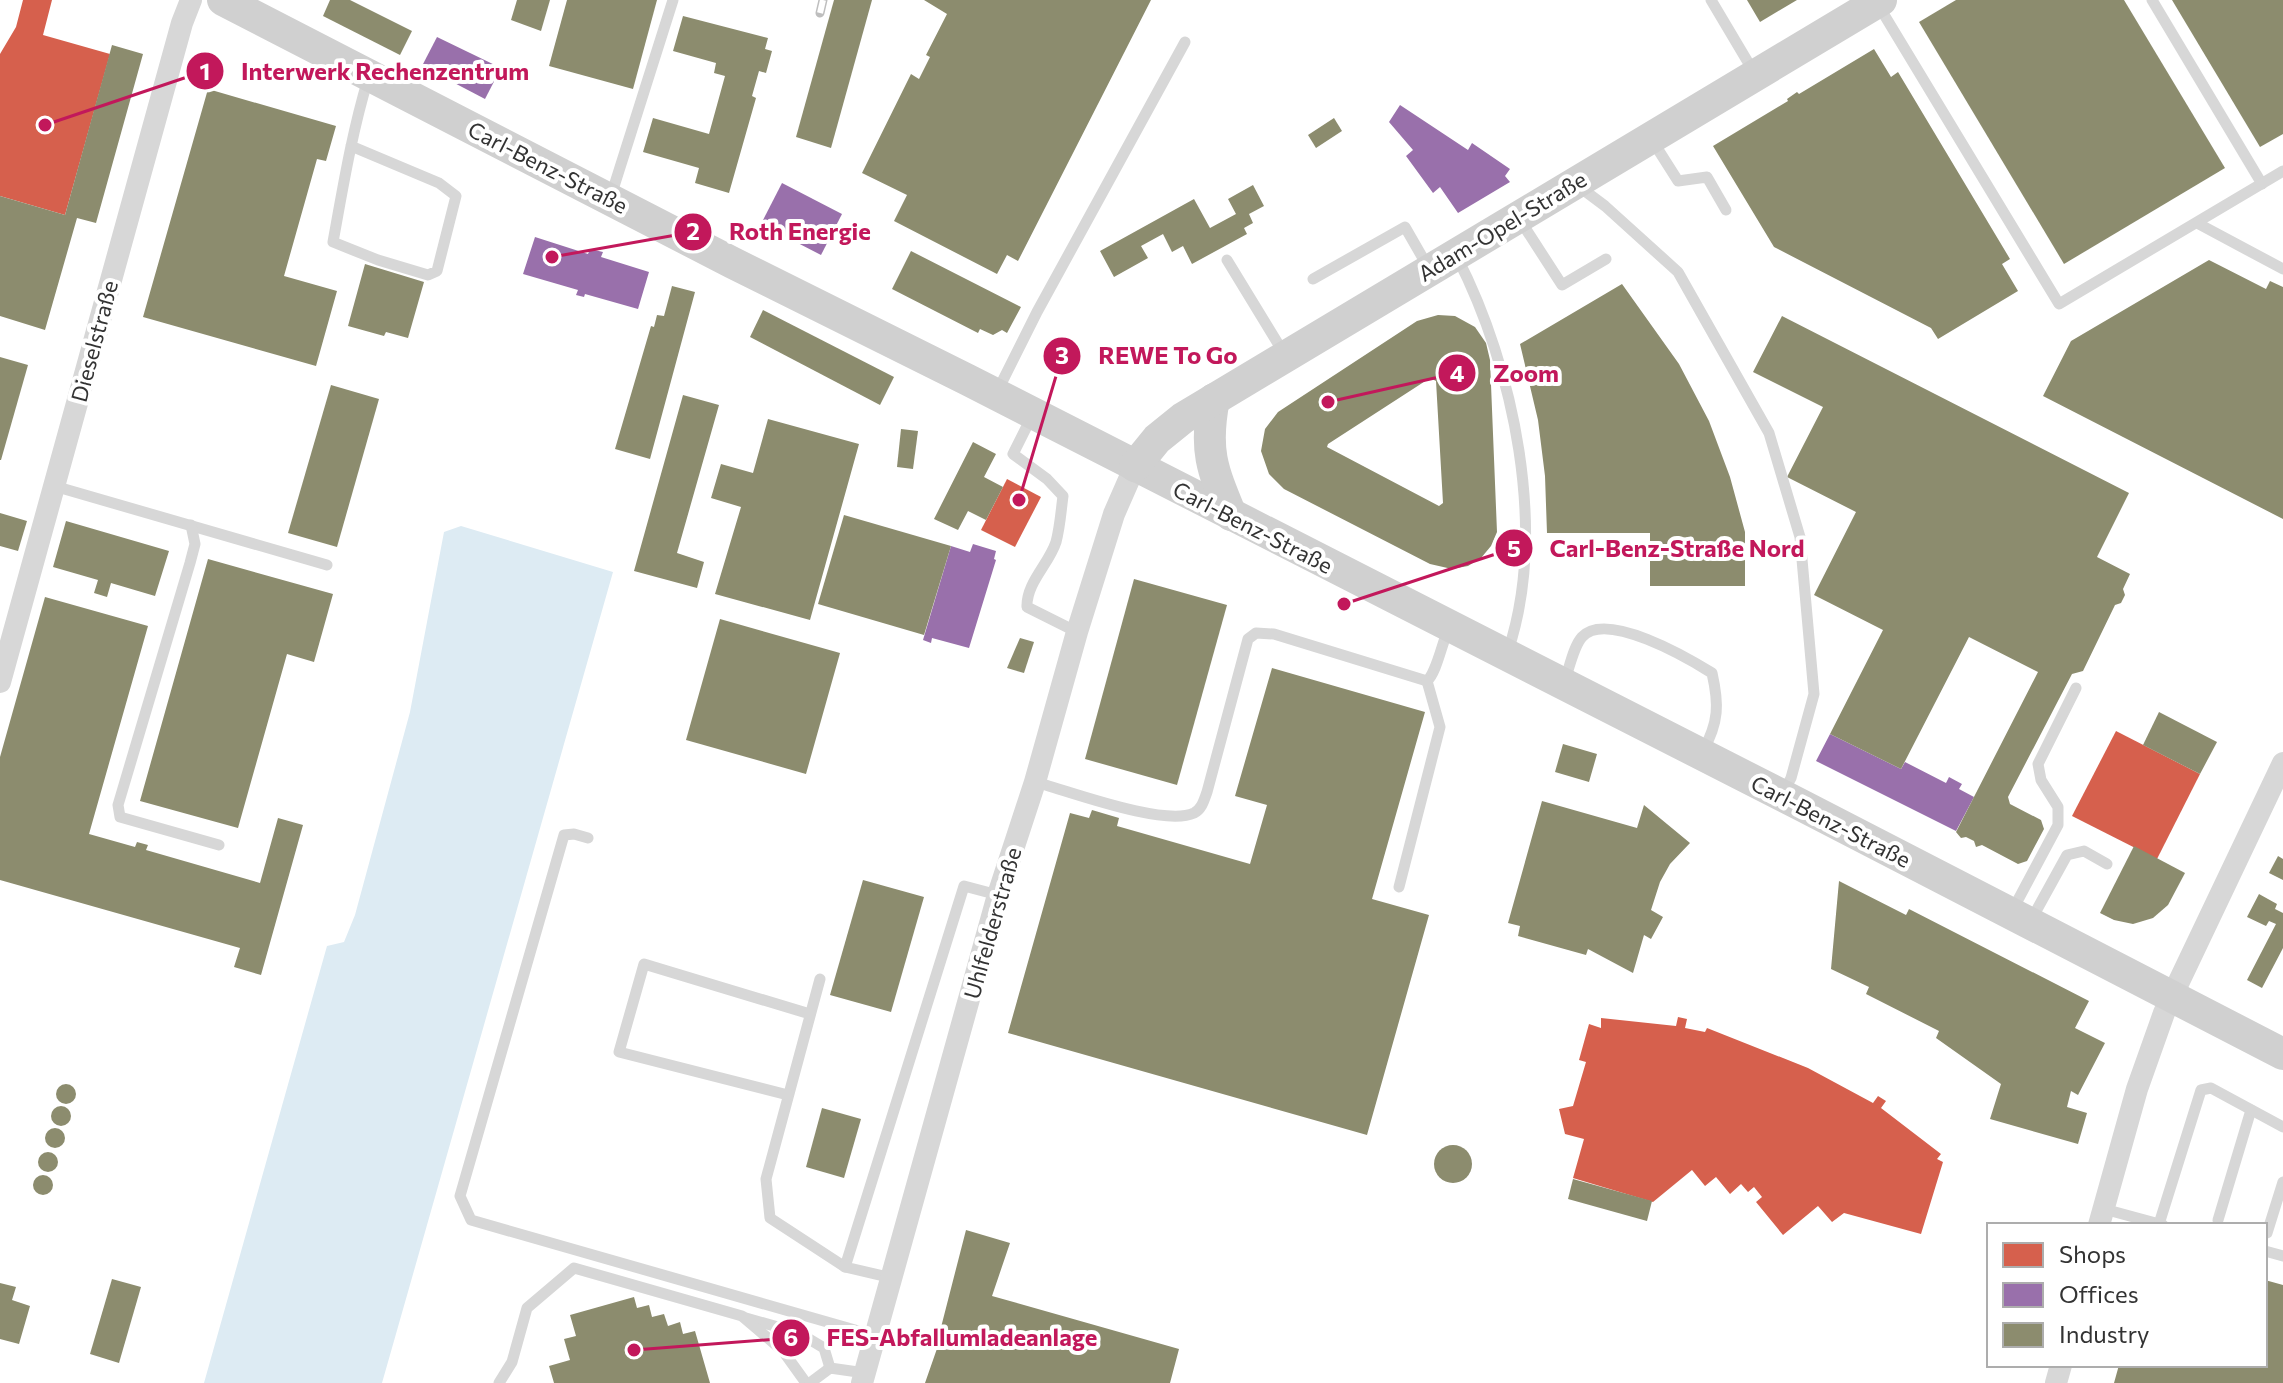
<svg xmlns="http://www.w3.org/2000/svg" width="2283" height="1383" font-family="Commissioner,sans-serif">
<style>
.water{fill:#ddebf3}
.shops{fill:#d6604d}
.offices{fill:#9970ab}
.industry{fill:#8c8c6e;fill-rule:evenodd}
.lines{fill:none;stroke-linecap:round;stroke-linejoin:round}
.lane{stroke:#d7d7d7;stroke-width:11}
.street{stroke:#d7d7d7;stroke-width:22}
.secondary{stroke:#d0d0d0;stroke-width:32}
.rail-casing{stroke:#bebebe;stroke-width:9}
.rail{stroke:#fff;stroke-width:6;stroke-dasharray:18;stroke-linecap:butt}
.labels{text-anchor:middle;dominant-baseline:central;stroke-width:8;stroke-linejoin:round;paint-order:stroke}
.street-label{font-size:22px;fill:#333;stroke:#fff}
.leader{fill:none;stroke:#c2185b;stroke-width:3}
.callout-dot{fill:#c2185b;stroke:#fff;stroke-width:3}
.mark-label{font-size:24px;text-anchor:middle;font-weight:bold;fill:#fff}
.callout-label{font-size:24px;text-anchor:middle;font-weight:bold;fill:#c2185b;stroke:#fff;stroke-width:8;stroke-linejoin:round;paint-order:stroke}
</style>
<rect width="100%" height="100%" fill="#fff"/>
<path class="water" d="M461,526L613,572L382,1383H204L327,946L344,942L355,915L410,712L444,532Z"/>
<g class="shops">
<path d="M23,0H52L43,35L110,54L65,215L0,196V54L16,27Z"/>
<path d="M1007,479L1041,497L1015,547L981,530Z"/>
<path d="M2116,731L2200,774L2157,859L2072,816Z"/>
<path d="M1678,1017L1687,1019L1685,1028L1705,1032L1707,1028L1808,1068L1873,1103L1878,1096L1886,1101L1881,1108L1941,1154L1937,1159L1943,1162L1921,1234L1844,1213L1832,1222L1818,1206L1783,1235L1756,1202L1762,1197L1754,1187L1748,1192L1741,1184L1730,1194L1716,1177L1705,1186L1692,1170L1653,1202L1573,1178L1584,1139L1565,1134L1559,1109L1573,1106L1586,1062L1579,1060L1589,1024L1601,1028V1018L1676,1026Z"/>
</g>
<g class="offices">
<path d="M437,37L501,68L485,99L422,66Z"/>
<path d="M1400,105L1468,150L1472,143L1510,169L1505,176L1510,182L1458,213L1440,187L1433,193L1406,156L1413,150L1389,122Z"/>
<path d="M782,183L842,214L821,255L761,224Z"/>
<path d="M535,237L588,254L590,249L603,252L601,257L649,272L638,309L585,294L584,297L576,295L578,290L523,274Z"/>
<path d="M973,544L996,551L994,559L996,560L969,648L932,638L931,643L923,640L951,546L970,552Z"/>
<path d="M1830,734L1901,769L1905,762L1946,783L1949,777L1962,784L1959,789L1974,797L1956,831L1816,761Z"/>
</g>
<g class="industry">
<path d="M330,0H350L412,31L400,55L323,16Z"/>
<path d="M517,0H550L541,31L511,20Z"/>
<path d="M567,0H657L633,89L549,66Z"/>
<path d="M834,0H872L831,148L796,137Z"/>
<path d="M924,0H1151L1018,261L1007,255L997,274L894,221L907,195L862,173L911,74L919,79L930,57L926,55L947,14Z"/>
<path d="M1747,0H1797L1760,22Z"/>
<path d="M1956,0H2124L2225,168L2064,264L1919,22Z"/>
<path d="M2172,0H2283V134L2260,147Z"/>
<path d="M683,16L768,38L765,49L772,51L766,73L759,71L752,96L756,98L729,193L695,183L699,168L643,152L653,118L709,134L725,76L714,73L716,63L673,51Z"/>
<path d="M112,45L143,54L96,223L77,218L45,330L0,316V196L65,215Z"/>
<path d="M1874,49L1891,77L1898,72L2010,259L2002,264L2018,291L1938,339L1931,328L1774,247L1713,146L1788,101L1787,99L1797,92L1799,94Z"/>
<path d="M208,89L336,126L326,161L317,159L284,276L337,291L316,366L143,317Z"/>
<path d="M1334,118L1342,131L1316,148L1308,135Z"/>
<path d="M1253,185L1264,206L1249,214L1253,223L1244,228L1247,234L1192,264L1183,246L1172,252L1163,234L1141,246L1148,258L1114,277L1100,251L1194,199L1210,228L1236,214L1228,199Z"/>
<path d="M911,251L1021,307L1007,333L1002,330L993,335L980,329L978,333L892,289Z"/>
<path d="M2209,260L2266,289L2270,281L2283,287V519L2043,396L2071,341Z"/>
<path d="M365,264L424,282L408,338L386,332L384,336L348,326Z"/>
<path d="M1622,284L1679,364L1709,421L1730,477L1745,532V586H1650V533H1547L1545,476L1538,420L1520,344Z"/>
<path d="M672,286L695,292L650,459L615,449L651,326L654,327L657,315L664,316Z"/>
<path d="M763,310L894,377L880,405L750,337Z"/>
<path d="M1438,315L1455,316L1475,327L1486,343L1490,360L1497,532L1491,546L1481,558L1468,566L1452,569L1430,564L1284,489L1269,474L1261,451L1265,429L1278,412L1417,321ZM1430,378L1436,381L1443,503L1439,506L1327,447L1328,444Z"/>
<path d="M1782,316L2129,493L2097,557L2130,574L2123,589L2125,595L2121,603L2115,605L2083,671L2072,674L2008,797L2010,804L2041,820L2044,829L2027,861L2018,864L1982,845L1976,847L1974,841L1966,837L1961,838L1956,832L2038,672L1969,637L1901,769L1830,734L1883,630L1814,595L1856,512L1787,477L1823,407L1753,372Z"/>
<path d="M0,357L28,365L1,460H0Z"/>
<path d="M331,385L379,399L337,547L288,533Z"/>
<path d="M683,395L719,405L677,553L704,562L697,588L634,571Z"/>
<path d="M768,419L859,444L810,620L715,594L741,507L711,498L721,464L753,473Z"/>
<path d="M901,429L918,431L913,469L897,467Z"/>
<path d="M973,442L996,454L984,477L1003,487L986,520L968,511L958,530L934,519Z"/>
<path d="M0,513L27,521L18,551L0,546Z"/>
<path d="M844,515L951,546L924,635L818,604Z"/>
<path d="M66,521L169,551L155,596L111,583L107,597L94,593L98,580L53,567Z"/>
<path d="M208,559L333,594L314,662L287,654L238,828L140,801Z"/>
<path d="M1134,579L1227,605L1177,785L1085,759Z"/>
<path d="M45,597L148,626L89,834L135,847L137,842L148,845L146,850L260,883L278,818L303,825L261,975L234,967L240,948L0,880V757Z"/>
<path d="M720,619L840,653L806,774L686,740Z"/>
<path d="M1020,638L1034,642L1024,673L1007,668Z"/>
<path d="M1272,668L1425,712L1372,899L1429,915L1367,1135L1008,1033L1070,813L1089,818L1092,810L1119,818L1117,826L1250,864L1267,805L1235,796Z"/>
<path d="M2159,712L2217,742L2200,774L2143,745Z"/>
<path d="M1563,744L1597,754L1589,782L1555,772Z"/>
<path d="M1542,801L1637,828L1644,805L1690,843L1670,864L1660,882L1651,910L1663,917L1651,939L1644,935L1633,973L1588,949L1586,955L1518,936L1520,926L1508,923Z"/>
<path d="M2134,846L2185,873L2168,905L2153,918L2133,924L2114,920L2100,913Z"/>
<path d="M2278,856L2283,859V880L2269,873Z"/>
<path d="M863,880L924,897L891,1012L830,995Z"/>
<path d="M1839,881L1906,915L1909,909L2089,1001L2075,1028L2105,1043L2078,1095L2071,1091L2067,1107L2087,1113L2078,1144L1990,1119L2001,1084L1936,1038L1939,1031L1866,994L1869,987L1831,969Z"/>
<path d="M2259,894L2277,904L2275,909L2283,913V948L2262,988L2247,980L2276,924L2269,921L2266,926L2247,917Z"/>
<circle cx="66" cy="1094" r="10"/>
<circle cx="61" cy="1116" r="10"/>
<path d="M822,1108L861,1119L844,1178L806,1167Z"/>
<circle cx="55" cy="1138" r="10"/>
<circle cx="1453" cy="1164" r="19"/>
<circle cx="48" cy="1162" r="10"/>
<circle cx="43" cy="1185" r="10"/>
<path d="M1573,1179L1652,1201L1647,1221L1568,1199Z"/>
<path d="M966,1230L1010,1243L992,1296L1179,1349L1170,1383H925L940,1340L938,1339Z"/>
<path d="M112,1279L141,1287L119,1363L90,1354Z"/>
<path d="M2265,1280L2283,1285V1383H2114L2119,1365H2265Z"/>
<path d="M0,1283L16,1287L12,1300L30,1306L19,1344L0,1339Z"/>
<path d="M634,1297L637,1308L649,1305L652,1317L664,1314L668,1326L680,1322L683,1334L695,1331L710,1383H554L549,1366L570,1360L564,1339L576,1336L570,1315Z"/>
</g>
<g class="lines">
<g class="lane">
<path d="M1711,0L1755,74"/>
<path d="M2152,0L2262,184"/>
<path d="M1877,3L2059,304L2283,171"/>
<path d="M1652,140L1678,181L1707,177L1726,210"/>
<path d="M351,146L439,183L456,196L437,271L428,275L378,260L333,242C343,187 352,132 368,79"/>
<path d="M1577,185L1605,206L1678,272L1769,433L1800,537L1814,694L1791,778L1784,791"/>
<path d="M610,199L673,0"/>
<path d="M1520,220L1562,285L1606,259"/>
<path d="M2197,223L2283,269"/>
<path d="M1457,257C1514,368 1548,530 1508,651"/>
<path d="M1227,260L1285,355"/>
<path d="M1313,279L1405,227L1428,267"/>
<path d="M998,390L1037,312L1185,42"/>
<path d="M1033,414L1013,454L1047,479L1063,496C1061,511 1060,527 1056,542C1049,564 1026,583 1027,607L1077,632"/>
<path d="M54,486L327,565"/>
<path d="M191,525L195,544L190,563L118,805L120,817L219,845"/>
<path d="M1564,683C1569,670 1573,647 1582,637C1606,610 1688,658 1712,673C1719,704 1719,722 1703,751"/>
<path d="M1035,782C1069,791 1164,827 1194,813C1202,809 1204,800 1207,792L1248,639L1256,633L1274,634L1427,681C1437,672 1442,642 1449,628"/>
<path d="M588,838L574,834L564,835L460,1196L471,1220L876,1336"/>
<path d="M1399,887L1440,727L1427,681"/>
<path d="M2011,913L2058,825V807L2041,780L2038,764L2076,688"/>
<path d="M2030,922L2067,855L2084,851L2107,864"/>
<path d="M820,979L766,1179L770,1218L845,1267"/>
<path d="M788,1095L619,1052L644,964L810,1014"/>
<path d="M2104,1209L2163,1225"/>
<path d="M2218,1220L2251,1110"/>
<path d="M2159,1224L2201,1090L2211,1088L2283,1127"/>
<path d="M2267,1233L2283,1182"/>
<path d="M2265,1251L2283,1256"/>
<path d="M892,1278L845,1267L964,886L998,895"/>
<path d="M746,1318L799,1333L824,1348L830,1368"/>
<path d="M499,1383L512,1362L527,1308L574,1268L742,1316L783,1351L806,1383"/>
<path d="M810,1383L830,1368L865,1373"/>
</g>
<g class="street">
<path d="M0,682L182,23L191,0"/>
<path d="M2099,1225L2137,1089L2164,1013L2283,763"/>
<path d="M862,1383L998,895L1035,782L1077,632L1114,514L1135,466"/>
<path d="M2056,1383L2061,1365"/>
</g>
<g class="secondary">
<path d="M223,0L733,263L968,380L1801,805L2283,1054"/>
<path d="M1214,399C1204,450 1212,469 1231,515"/>
<path d="M1135,466L1157,439L1183,418L1881,0"/>
</g>
<defs>
<path id="rail" d="M820,13L823,0"/>
</defs>
<use href="#rail" class="rail-casing"/>
<use href="#rail" class="rail"/>
</g>
<g class="labels">
<g class="street-label">
<text transform="translate(548 167) rotate(27)">Carl-Benz-Straße</text>
<text transform="translate(1502 226) rotate(-31)">Adam-Opel-Straße</text>
<text transform="translate(94 341) rotate(-75)">Dieselstraße</text>
<text transform="translate(1253 527) rotate(27)">Carl-Benz-Straße</text>
<text transform="translate(1831 821) rotate(27)">Carl-Benz-Straße</text>
<text transform="translate(992 923) rotate(-74)">Uhlfelderstraße</text>
</g>
</g>
<path class="leader" d="M45 125L205 71M552 257L693 232M1019 500L1062 356M1328 402L1457 373M1344 604L1514 548M634 1350L791 1338"/>
<g class="callout-dot">
<circle cx="45" cy="125" r="8"/>
<circle cx="552" cy="257" r="8"/>
<circle cx="1019" cy="500" r="8"/>
<circle cx="1328" cy="402" r="8"/>
<circle cx="1344" cy="604" r="8"/>
<circle cx="634" cy="1350" r="8"/>
<circle cx="205" cy="71" r="20"/>
<circle cx="693" cy="232" r="20"/>
<circle cx="1062" cy="356" r="20"/>
<circle cx="1457" cy="373" r="20"/>
<circle cx="1514" cy="548" r="20"/>
<circle cx="791" cy="1338" r="20"/>
</g>
<g class="mark-label">
<text x="205" y="80">1</text>
<text x="693" y="240">2</text>
<text x="1062" y="364">3</text>
<text x="1457" y="382">4</text>
<text x="1514" y="557">5</text>
<text x="791" y="1346">6</text>
</g>
<g class="callout-label">
<text x="385" y="80">Interwerk Rechenzentrum</text>
<text x="800" y="240">Roth Energie</text>
<text x="1168" y="364">REWE To Go</text>
<text x="1526" y="382">Zoom</text>
<text x="1677" y="557">Carl-Benz-Straße Nord</text>
<text x="962" y="1346">FES-Abfallumladeanlage</text>
</g>
<rect x="1987" y="1223" width="280" height="144" fill="#ffffff" stroke="#adadad" stroke-width="2"/>
<rect x="2003" y="1243" width="40" height="24" fill="#d6604d" stroke="#adadad" stroke-width="2"/>
<text x="2059" y="1263" font-size="24" fill="#333333">Shops</text>
<rect x="2003" y="1283" width="40" height="24" fill="#9970ab" stroke="#adadad" stroke-width="2"/>
<text x="2059" y="1303" font-size="24" fill="#333333">Offices</text>
<rect x="2003" y="1323" width="40" height="24" fill="#8c8c6e" stroke="#adadad" stroke-width="2"/>
<text x="2059" y="1343" font-size="24" fill="#333333">Industry</text>
</svg>
